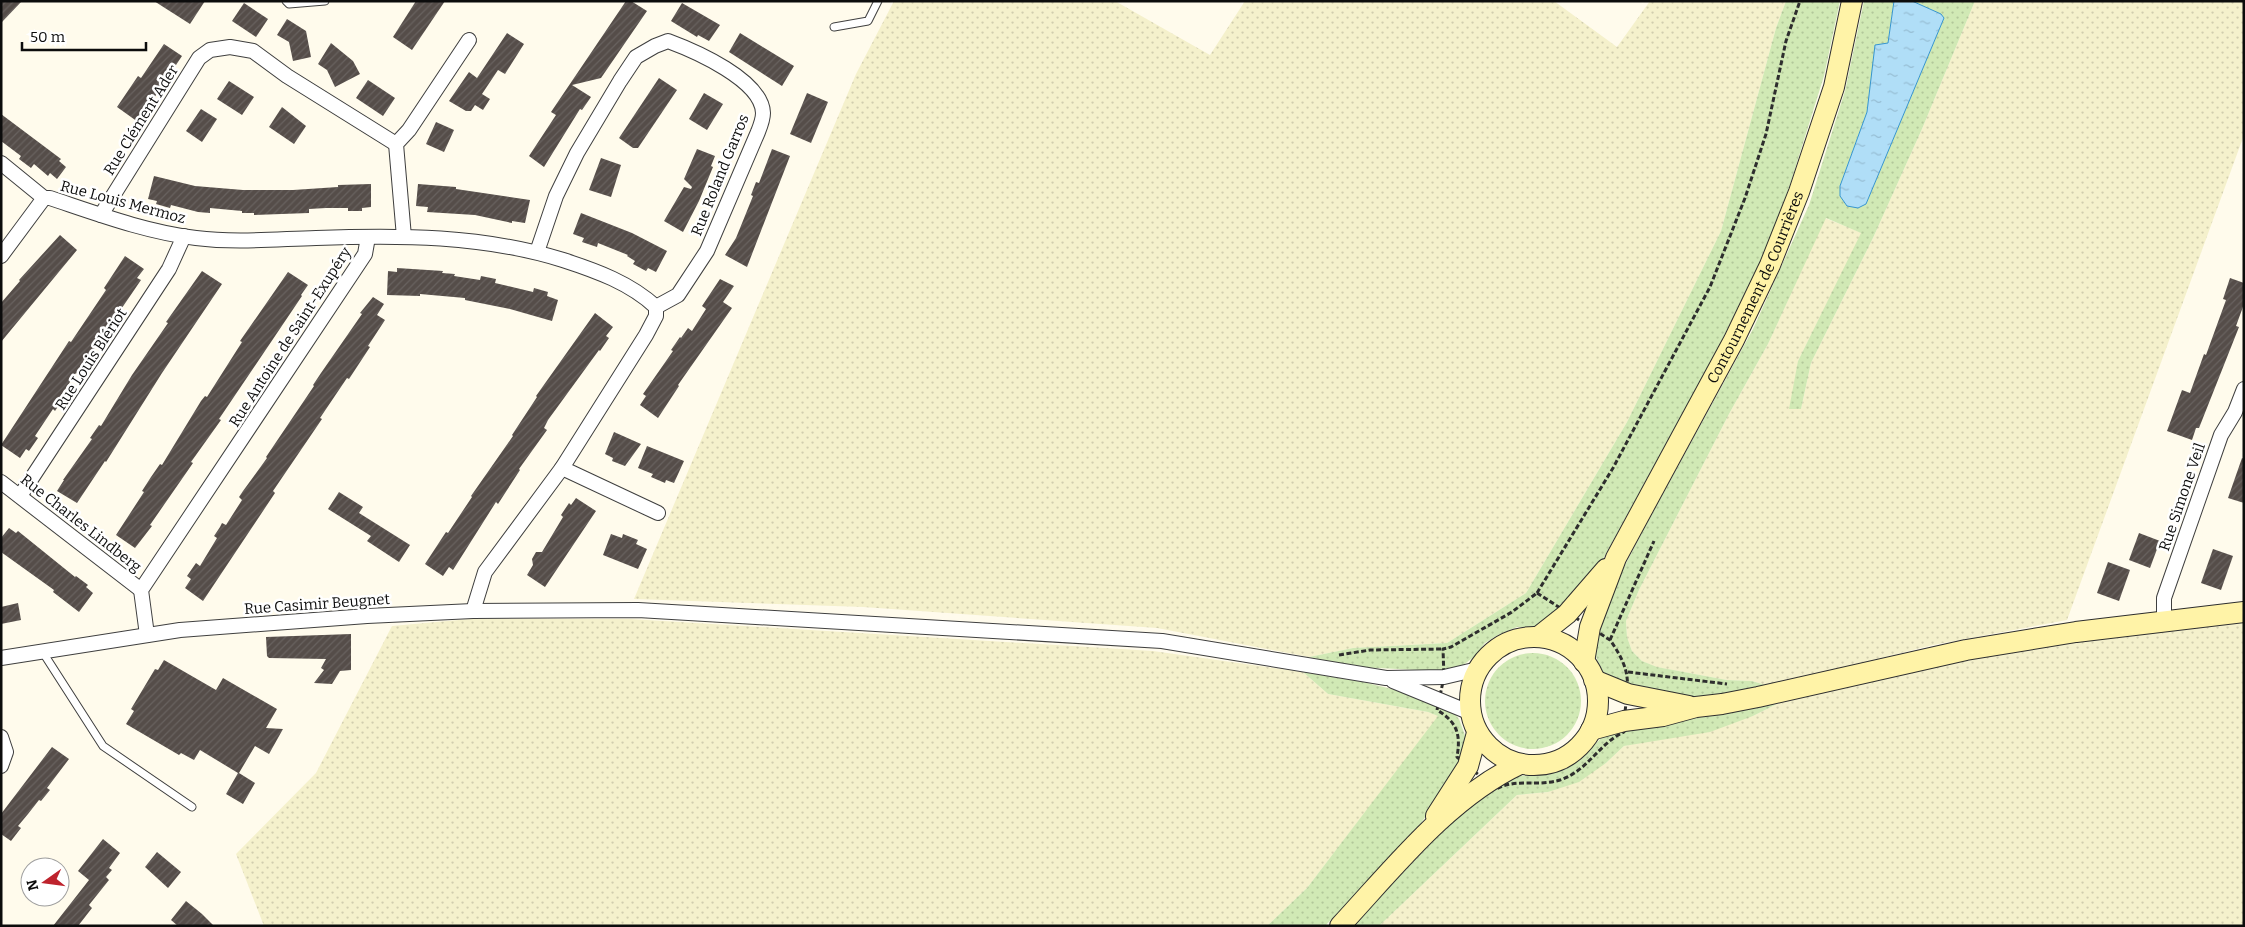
<svg xmlns="http://www.w3.org/2000/svg" width="2245" height="927" font-family="Bitter,serif">
<style>
.farmland{fill:url(#farmland-dots)}
.grass{fill:url(#grass-dots)}
.water{fill:url(#water-ripples);stroke:#3695cf}
.building{fill:url(#building-hatch)}
.lines{fill:none;stroke-linecap:round;stroke-linejoin:round}
.lane-casing{stroke:#3f3f3f;stroke-width:9}
.street-casing{stroke:#3f3f3f;stroke-width:16}
.secondary-casing{stroke:#2e2e2e;stroke-width:22}
.path{stroke:#2e2e2e;stroke-width:3;stroke-dasharray:5 2.5;stroke-linecap:butt}
.lane{stroke:#fff;stroke-width:7}
.street{stroke:#fff;stroke-width:14}
.secondary{stroke:#fff3a7;stroke-width:20}
.labels{text-anchor:middle;dominant-baseline:central;stroke-width:5;stroke-linejoin:round;paint-order:stroke}
.street-label{font-size:15px;fill:#0c0c0c;stroke:#fff}
</style>
<defs>
<pattern id="farmland-dots" width="8" height="8" patternUnits="userSpaceOnUse" patternTransform="scale(1.25)"><rect width="8" height="8" fill="#f5f1cc"/><path d="M2 2h.1M6 6h.1" fill="none" stroke="#d1cdae" stroke-width="1.8" stroke-linecap="round"/></pattern>
<pattern id="grass-dots" width="8" height="8" patternUnits="userSpaceOnUse" patternTransform="scale(1.25)"><rect width="8" height="8" fill="#d1e9b5"/><path d="M2 2h.1M6 6h.1" fill="none" stroke="#b2c79a" stroke-width="1.8" stroke-linecap="round"/></pattern>
<pattern id="water-ripples" width="26" height="14" patternUnits="userSpaceOnUse" patternTransform="scale(1.25)"><rect width="26" height="14" fill="#b0def7"/><path d="M2 4q2-2 4 0t4 0M15 11q2-2 4 0t4 0" fill="none" stroke="#96bdd3"/></pattern>
<pattern id="building-hatch" width="6" height="6" patternUnits="userSpaceOnUse" patternTransform="scale(1.25)"><rect width="6" height="6" fill="#554d49"/><path d="M-1 1l2-2M0 6l6-6M5 7l2-2" fill="none" stroke="#68625f"/></pattern>
</defs>
<rect width="100%" height="100%" fill="#fffbec"/>
<g class="farmland">
<path d="M894,1H1115L1210,55L1245,1H1554L1617,47L1650,1H1786L1776,28L1721,231L1627,422L1526,593L1447,643L1353,648L1309,657L1157,628L863,607L634,599L856,74Z"/>
<path d="M1975,1H2244V135L2067,620L1933,645L1769,686L1752,681L1727,680L1656,667L1642,661L1632,651L1627,637L1626,621L1639,590L1729,414L1768,344L1825,218L1862,233L1798,361L1801,409L1811,363L1873,238L1922,129Z"/>
<path d="M470,619H631L1153,651L1303,672L1328,694L1428,712L1439,716L1307,888L1267,926H264L236,854L316,773L392,626Z"/>
<path d="M2214,623H2244V926H1379L1517,795L1548,792L1606,763L1624,746L1753,716L1777,704L1882,677L2025,647Z"/>
</g>
<g class="grass">
<path d="M1786,1H1840L1824,76L1789,188L1761,260L1719,346L1603,559L1589,580L1552,621L1535,627H1517L1498,635L1485,643L1475,656L1462,666L1440,671L1356,667L1309,657L1353,648L1447,643L1526,593L1627,422L1721,231L1776,28Z"/>
<path d="M1864,1H1894L1888,43L1871,83L1867,112L1840,186L1858,208L1866,204L1944,18L1941,14L1912,1H1975L1922,129L1873,238L1811,363L1801,409H1789L1798,361L1861,233L1826,218L1768,344L1729,414L1639,590L1626,621L1627,637L1632,651L1642,661L1657,667L1727,680L1752,681L1769,686L1702,698L1662,697L1631,689L1604,674L1598,662L1594,651L1598,623L1609,596L1646,525L1753,329L1809,205L1845,91Z"/>
<circle cx="1533" cy="701" r="48"/>
<path d="M1303,672L1363,682L1412,694L1452,711L1459,719L1466,738L1467,748L1440,796L1414,833L1325,926H1267L1307,888L1438,716L1428,712L1328,694Z"/>
<path d="M1777,704L1753,716L1710,732L1624,746L1606,763L1579,782L1548,792L1517,795L1379,926H1352L1460,813L1510,776L1547,775L1566,769L1580,760L1602,737L1613,731Z"/>
</g>
<path class="water" d="M1894,1H1912L1941,14L1944,18L1866,204L1858,208L1847,206L1840,196V186L1867,112L1875,45L1888,43Z"/>
<g class="building">
<path d="M1,1H22L1,23Z"/>
<path d="M154,1H205L190,24Z"/>
<path d="M416,1H445L412,50L393,37Z"/>
<path d="M626,1H631L647,11L601,78L572,85L591,97L582,110L580,109L544,167L529,156L556,115L551,112Z"/>
<path d="M244,3L268,19L256,37L232,21Z"/>
<path d="M682,3L720,25L709,41L698,35L697,37L671,21Z"/>
<path d="M287,19L306,31L311,57L293,61L289,42L277,35Z"/>
<path d="M507,33L524,44L505,74L498,70L482,94L490,99L483,110L475,105L471,111H466L449,101L469,72L477,78Z"/>
<path d="M740,33L794,66L782,86L729,52Z"/>
<path d="M331,43L353,61L360,74L335,87L327,70L318,64Z"/>
<path d="M164,44L182,56L138,122L117,107L138,76L141,78Z"/>
<path d="M659,78L677,90L638,148H633L619,138Z"/>
<path d="M368,80L395,98L383,116L356,98Z"/>
<path d="M229,81L254,97L242,115L217,99Z"/>
<path d="M704,93L723,104L707,130L689,119Z"/>
<path d="M807,93L828,102L811,143L790,134Z"/>
<path d="M282,107L306,126L294,144L269,127Z"/>
<path d="M201,109L217,119L202,142L186,131Z"/>
<path d="M1,114L61,159L59,161L66,167L57,179L50,173L48,176L34,164L31,168L19,159L21,156L1,141Z"/>
<path d="M436,122L454,130L444,152L426,144Z"/>
<path d="M697,149L715,156L711,166L713,167L699,201L683,232L664,221L684,187L691,189L692,187L684,179Z"/>
<path d="M772,149L790,156L747,267L725,255L736,238L753,196L751,195L756,182L759,183Z"/>
<path d="M601,158L621,165L611,197L589,190Z"/>
<path d="M154,176L195,186L243,190H293L338,187V185L371,184V207L362,208V211H348V208H326L309,209V213L254,215V213H242V211L210,208V213L198,212L171,205L170,208L156,204L157,201L148,199Z"/>
<path d="M418,184L456,187V189L530,200L525,223L512,221V223L475,215L427,212L428,207L416,206Z"/>
<path d="M581,213L632,233L667,251L656,272L648,268L646,271L633,264L635,261L627,256L628,255L598,243L597,247L582,242L584,238L573,234Z"/>
<path d="M60,235L77,250L1,342V303L20,281L19,280Z"/>
<path d="M125,256L144,269L137,278L141,280L85,362L87,363L79,375L76,373L60,397L63,399L55,411L53,409L35,436L38,438L29,451L26,449L20,458L1,445L69,341L71,342L106,290L104,288Z"/>
<path d="M397,268L443,271L442,273L455,274L454,276L480,280L481,276L496,279L495,283L533,292L534,288L548,292L547,296L558,300L552,321L510,309L465,300V298L420,294V296L387,295L388,271L397,272Z"/>
<path d="M202,271L222,284L162,373L106,462L105,461L77,503L57,491L64,480H63L92,439L90,438L99,425L101,426L132,375L168,323L166,322Z"/>
<path d="M288,272L308,285L301,295L302,296L219,419L221,420L191,462L193,463L150,525L152,526L135,548L116,535L144,492L142,491L151,477L160,464L162,465L201,401L205,396L207,397L242,342L240,341Z"/>
<path d="M2230,278L2244,283V304L2236,326L2239,327L2199,428H2196L2192,440L2167,431L2182,390L2190,393L2204,354L2206,355L2226,300L2223,299Z"/>
<path d="M720,279L734,286L723,302L732,308L678,385L679,386L658,418L640,405L646,396L643,394L673,351L671,350L680,337L681,338L688,328L692,331L706,309L702,306Z"/>
<path d="M373,297L384,304L377,315L385,320L368,346L370,347L349,379L347,378L320,418L322,419L273,491L275,493L203,601L185,588L191,579L187,576L196,563L200,566L217,538L214,536L220,527L222,523L226,525L242,500L239,497L243,491L267,458L266,457L314,386L313,385L321,373L362,314L360,313Z"/>
<path d="M595,313L613,327L606,336L609,338L600,351L599,350L548,420L544,428L547,430L519,469L520,470L498,504L496,502L453,570L449,567L443,576L425,564L446,532L448,533L472,497L471,496L513,436L512,435L537,397L536,396Z"/>
<path d="M614,432L641,444L625,466L612,461L613,458L605,454Z"/>
<path d="M647,446L684,461L674,483L666,480L665,483L651,477L653,474L638,468Z"/>
<path d="M2242,458L2244,459V503L2228,498Z"/>
<path d="M339,492L363,507L359,513L410,545L399,562L367,541L371,536L328,509Z"/>
<path d="M576,498L596,511L545,587L527,575L533,565L532,559L536,552H542L563,517L561,515L569,503L571,505Z"/>
<path d="M9,528L16,533L18,531L75,577L76,576L88,585L86,587L93,593L79,612L53,592L54,590L1,552V538Z"/>
<path d="M2139,533L2160,541L2150,568L2129,560Z"/>
<path d="M611,534L622,538L623,534L638,540L636,544L647,549L638,569L603,555Z"/>
<path d="M2213,549L2233,556L2221,590L2201,583Z"/>
<path d="M2108,562L2130,570L2119,601L2097,593Z"/>
<path d="M18,603L21,620L1,624V607Z"/>
<path d="M351,634V670L340,671L332,684L314,683L324,670L321,668L326,659L269,658L267,656L266,637Z"/>
<path d="M164,660L216,690L223,678L277,709L266,728L283,729L269,754L255,746L239,773L255,783L243,804L226,794L238,773L200,750L194,760L181,753L179,755L126,724L134,711L131,709L155,669L158,670Z"/>
<path d="M52,747L69,759L47,788L50,790L41,801L39,800L28,814L18,826L21,828L11,841L1,834V814Z"/>
<path d="M103,839L120,853L109,868L112,870L106,877L109,880L89,905L92,908L78,926H53L89,880L78,871Z"/>
<path d="M157,852L181,872L168,888L145,867Z"/>
<path d="M186,901L202,914L214,926H178L171,920Z"/>
</g>
<g class="lines">
<defs>
<g id="lane">
<path d="M286,1L289,4L325,1"/>
<path d="M834,27L868,21L878,1"/>
<path d="M42,651L103,746L192,807"/>
</g>
<g id="street">
<path d="M1,163L44,198H50C98,214 146,232 196,238C235,243 277,239 316,238C400,235 482,235 563,260C597,271 630,283 656,307"/>
<path d="M101,215L199,58L210,50L230,47L253,51L287,76L396,144"/>
<path d="M404,237L396,144L409,130L469,40"/>
<path d="M537,252L556,196L577,153L620,81L636,57L655,46L668,41C695,51 762,80 763,113C763,119 760,127 758,132L707,251L678,295L656,307"/>
<path d="M1,256L44,198"/>
<path d="M562,468L658,513"/>
<path d="M1,482L141,590"/>
<path d="M20,496L169,269L184,236"/>
<path d="M473,611L485,572L562,468L646,335L656,316V307"/>
<path d="M2164,620V598L2221,435L2235,412L2244,389"/>
<path d="M147,635L141,590L365,254L368,237"/>
<path d="M1,658L180,630L367,616L473,611L638,610L1162,641L1386,678L1444,677L1478,669"/>
<path d="M1393,681L1471,713"/>
<path d="M1,737L6,752L1,766"/>
</g>
<g id="secondary">
<circle cx="1534" cy="701" r="64"/>
<path d="M1538,637L1567,614L1606,569"/>
<path id="s1" d="M1584,662L1590,627L1616,558L1734,340L1770,265L1799,192L1834,87L1852,1"/>
<path d="M1594,680L1628,694L1689,706"/>
<path d="M1591,730L1624,721L1663,716L1696,707L1722,704L1758,697L1966,650L2076,632L2244,612"/>
<path d="M1436,816L1468,766L1477,733"/>
<path d="M1340,926C1393,869 1448,798 1520,764"/>
</g>
</defs>
<use href="#lane" class="lane-casing"/>
<use href="#street" class="street-casing"/>
<use href="#secondary" class="secondary-casing"/>
<g class="path">
<path d="M1537,593L1613,468L1710,287L1745,198L1766,134L1786,41L1800,1"/>
<path d="M1537,593L1610,640C1638,679 1624,690 1624,732C1599,743 1588,771 1560,780C1538,787 1516,778 1496,789L1457,757C1461,734 1457,722 1437,710L1444,677L1443,649L1451,647L1512,612Z"/>
<path d="M1610,640L1654,541"/>
<path d="M1339,655L1370,650L1443,649"/>
<path d="M1628,672L1727,684"/>
</g>
<use href="#lane" class="lane"/>
<use href="#street" class="street"/>
<use href="#secondary" class="secondary"/>
</g>
<g class="labels">
<g class="street-label">
<text transform="translate(141 120) rotate(-58)">Rue Clément Ader</text>
<text transform="translate(720 175) rotate(-68)">Rue Roland Garros</text>
<text transform="translate(123 202) rotate(15)">Rue Louis Mermoz</text>
<text stroke="none"><textPath href="#s1" startOffset="414">Contournement de Courrières</textPath></text>
<text transform="translate(290 337) rotate(-57)">Rue Antoine de Saint-Exupéry</text>
<text transform="translate(91 359) rotate(-57)">Rue Louis Blériot</text>
<text transform="translate(2182 497) rotate(-71)">Rue Simone Veil</text>
<text transform="translate(81 523) rotate(38)">Rue Charles Lindberg</text>
<text transform="translate(317 604) rotate(-4)">Rue Casimir Beugnet</text>
</g>
</g>
<rect width="2245" height="927" fill="none" stroke="#0c0c0c" stroke-width="5"/>
<g transform="translate(45 882) rotate(256)"><circle r="24" fill="#ffffff" stroke="#9e9e9e"/>
<path d="M0-4L9 19L0 12L-9 19Z" fill="#be232d"/>
<text y="-8" font-size="14" font-weight="bold" text-anchor="middle" fill="#0c0c0c">N</text>
</g>
<path d="M22 42v8h124v-8" fill="none" stroke="#0c0c0c" stroke-width="2.5"/>
<text x="30" y="42" font-size="15" fill="#0c0c0c" stroke="#ffffff" stroke-width="4" paint-order="stroke">50 m</text>
</svg>
